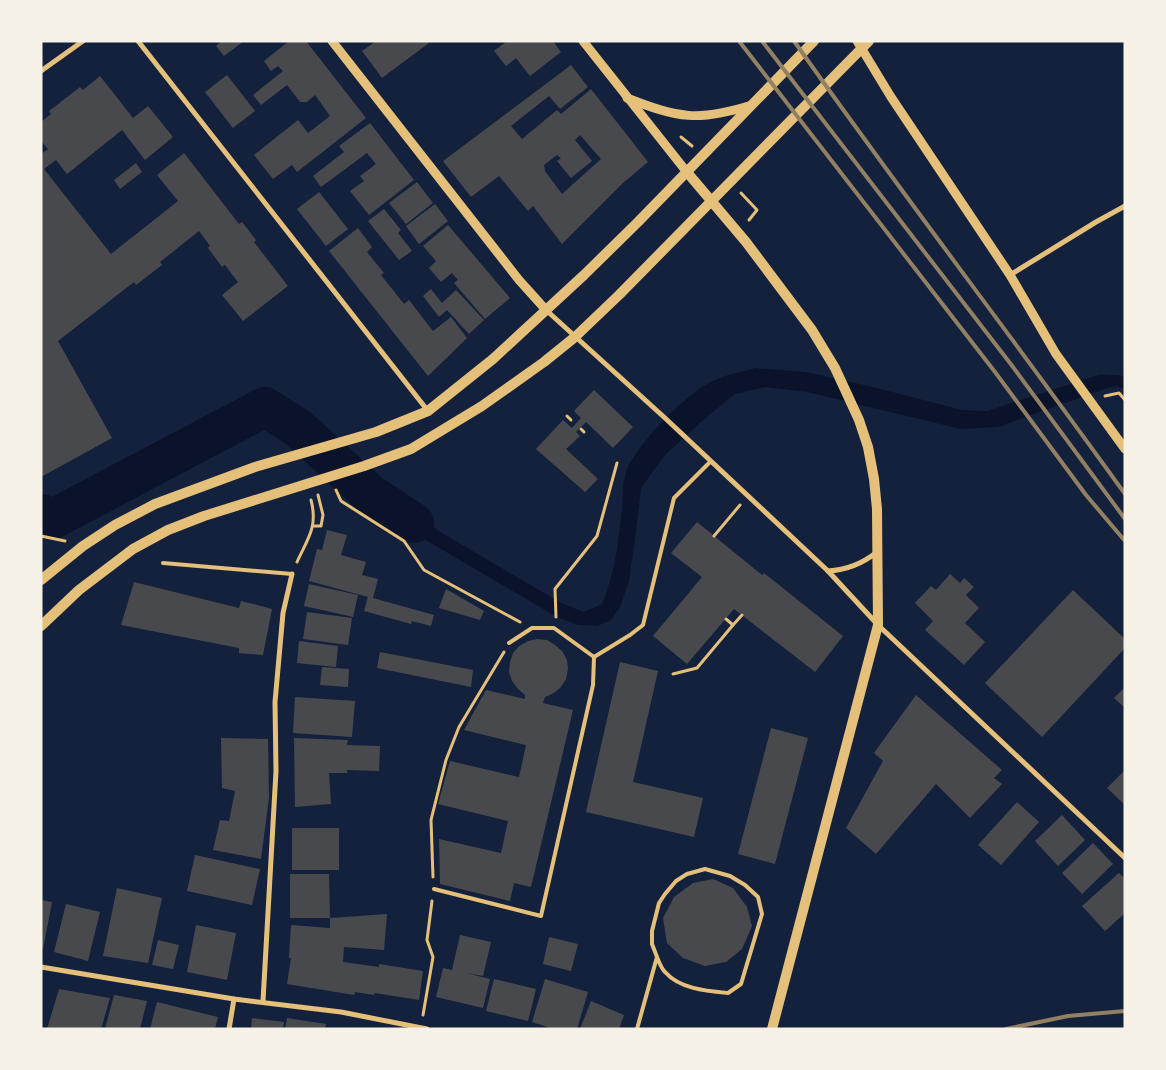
<svg xmlns="http://www.w3.org/2000/svg" width="1166" height="1070" font-family="Lora,serif">
<style>
.water{fill:#0b132b}
.lines{fill:none;stroke-linecap:round;stroke-linejoin:round}
.river{stroke:#0b132b;stroke-width:40}
.building{fill:#48494c;fill-rule:evenodd}
.path{stroke:#e5c07b;stroke-width:3}
.service{stroke:#e5c07b;stroke-width:4}
.minor{stroke:#e5c07b;stroke-width:5}
.tertiary{stroke:#e5c07b;stroke-width:9}
.secondary{stroke:#e5c07b;stroke-width:10}
.rail{stroke:#918062;stroke-width:4}
</style>
<rect width="100%" height="100%" fill="#14213d"/>
<path class="water" d="M755,368L806,372L873,387L962,410L987,411L1101,374L1125,376V390L1118,386L1107,388L998,427L961,429L807,392L766,387L735,394L702,421L665,455L641,488L635,539L629,581L620,607L610,621L597,626L578,625L557,617L366,505L356,497L380,488L392,498L442,533L563,604L584,612L602,604C615,574 618,543 622,510C623,499 622,484 626,472C635,446 688,391 715,380C727,374 742,372 755,368Z"/>
<g class="lines">
<path class="river" d="M41,514L53,519L265,407L298,428L370,494L414,523"/>
</g>
<g class="building">
<path d="M222,41H244L224,56L216,46Z"/>
<path d="M289,41H306L366,118L297,172L292,165L273,179L254,155L298,120L308,133L330,116L315,95L307,102H300L287,85L261,105L253,95L283,71L278,66L271,71L264,61Z"/>
<path d="M376,41H428L429,43L382,78L362,51Z"/>
<path d="M507,41H553L561,52L530,76L516,58L506,66L494,51Z"/>
<path d="M571,65L588,87L560,109L549,96L511,126L522,139L557,110L561,114L591,89L648,162L623,183L562,244L533,206L528,211L499,176L471,197L443,161ZM580,135L601,159L562,194L545,171L544,165L557,155L561,158L557,161L571,178L592,161L575,140Z"/>
<path d="M227,75L255,111L233,128L205,92Z"/>
<path d="M100,76L133,118L148,106L173,137L145,160L122,130L67,174L56,160L44,169L111,254L178,201L157,175L184,153L239,224L242,222L256,240L254,242L288,286L243,321L222,295L238,282L225,265L222,267L208,248L210,246L199,231L160,262L162,265L136,285L134,282L58,341L112,438L41,477V154L48,149L41,141V122L51,114L49,111L80,87L83,90Z"/>
<path d="M370,123L414,180L369,215L350,191L364,181L360,176L376,164L367,153L321,187L313,176L344,152L339,146Z"/>
<path d="M136,163L142,172L120,189L114,180Z"/>
<path d="M417,182L433,203L406,224L389,203Z"/>
<path d="M319,192L348,229L326,246L297,209Z"/>
<path d="M435,204L448,221L419,244L406,226Z"/>
<path d="M384,209L401,230L398,233L412,251L399,260L368,221Z"/>
<path d="M448,225L510,298L485,319L454,283L458,280L452,273L441,282L429,268L436,261L423,246Z"/>
<path d="M358,228L372,247L367,252L384,273L381,275L404,304L409,300L433,331L451,317L467,338L428,376L329,251Z"/>
<path d="M431,289L442,303L456,290L484,320L469,334L447,310L439,317L423,296Z"/>
<path d="M594,390L633,427L613,448L586,422L576,432L580,436L566,449L598,479L585,492L536,449L563,420L572,428L581,418L574,411Z"/>
<path d="M697,522L762,575L764,573L843,636L815,672L734,609L687,664L653,636L702,577L671,553Z"/>
<path d="M327,530L347,535L341,555L366,562L362,575L378,579L373,598L434,615L431,626L412,621L411,624L364,611L368,597L309,581L317,549L322,550Z"/>
<path d="M950,574L960,583L964,578L974,587L966,595L979,608L965,623L985,642L964,665L925,630L933,621L915,603L931,586L936,590Z"/>
<path d="M134,582L239,608L241,601L272,609L263,655L239,653V648L121,625Z"/>
<path d="M309,584L358,595L353,617L304,606Z"/>
<path d="M446,589L484,611L480,620L439,608Z"/>
<path d="M1073,590L1125,639V648L1042,737L985,683Z"/>
<path d="M307,612L352,618L348,645L303,639Z"/>
<path d="M537,639L547,640L555,645L562,651L567,660L568,669L566,679L561,687L554,693L545,697L543,703L573,710L531,887L514,883L510,901L440,884L439,839L501,853L508,821L438,804L450,761L519,777L526,745L464,730L486,690L525,699V695L518,689L512,681L509,672L510,662L513,653L519,646L528,641Z"/>
<path d="M299,641L338,646L336,667L297,663Z"/>
<path d="M380,652L473,670L471,687L377,668Z"/>
<path d="M620,662L658,671L633,782L703,798L694,837L586,812Z"/>
<path d="M322,667L349,669L348,687L320,685Z"/>
<path d="M1125,687V708L1114,698Z"/>
<path d="M916,695L1002,770L994,778L1002,784L970,818L936,784L876,854L846,828L883,761L874,753Z"/>
<path d="M295,697L355,701L352,737L293,733Z"/>
<path d="M771,728L808,738L775,864L738,854Z"/>
<path d="M221,738L268,739L269,798L261,859L213,850L220,820L229,821L235,791L222,788Z"/>
<path d="M294,738L348,740L347,745L380,746L379,771L347,770V773H329L331,804L295,807Z"/>
<path d="M1125,770V805L1107,788Z"/>
<path d="M1017,802L1039,822L1001,865L978,845Z"/>
<path d="M1062,815L1085,840L1058,866L1035,841Z"/>
<rect x="292" y="828" width="47" height="42"/>
<path d="M1093,843L1113,864L1082,894L1062,873Z"/>
<path d="M195,855L260,869L252,905L187,891Z"/>
<path d="M1119,873L1125,879V913L1105,931L1082,906Z"/>
<path d="M290,874H329L330,918H290Z"/>
<path d="M713,879L733,888L747,907L752,926L742,949L726,962L705,966L683,958L667,943L663,918L674,897L693,883Z"/>
<path d="M117,888L162,898L148,963L103,956Z"/>
<path d="M41,900L52,902L43,949L41,948Z"/>
<path d="M66,904L100,912L88,961L54,952Z"/>
<path d="M387,914L384,950L344,947L343,962L379,967V964L423,971L419,1000L375,993L374,995L355,992L354,995L287,984L291,958H289L291,925L330,928V918Z"/>
<path d="M196,925L236,933L227,980L187,972Z"/>
<path d="M460,935L491,942L483,976L466,973L490,979L483,1008L436,997L443,968L452,970Z"/>
<path d="M549,937L578,944L571,971L543,964Z"/>
<path d="M158,940L179,945L173,969L152,965Z"/>
<path d="M494,979L536,989L528,1021L486,1011Z"/>
<path d="M545,979L588,992L577,1029H553L532,1022Z"/>
<path d="M59,989L110,998L101,1029H47Z"/>
<path d="M114,995L147,1001L140,1029H105Z"/>
<path d="M591,1001L624,1015L619,1029H580Z"/>
<path d="M157,1002L218,1017L215,1029H150Z"/>
<path d="M252,1018L284,1022L283,1029H251Z"/>
<path d="M287,1018L326,1024L325,1029H285Z"/>
</g>
<g class="lines">
<g class="path">
<path d="M681,137L692,146"/>
<path d="M741,193L757,210L749,220"/>
<path d="M1105,396L1119,393L1125,400"/>
<path d="M567,416L571,420"/>
<path d="M581,429L584,432"/>
<path d="M336,490L341,501L404,541L424,570L520,622"/>
<path d="M314,526H321L323,515L318,495"/>
<path d="M41,536L65,541"/>
<path d="M714,536L740,505"/>
<path d="M297,562C308,538 318,527 311,500"/>
<path d="M556,617L555,589L597,536L617,463"/>
<path d="M733,625L742,615"/>
<path d="M673,674L697,668L733,625L726,619"/>
<path d="M433,877L431,820L446,760L459,727L504,652"/>
<path d="M423,1015L433,957L427,940L432,901"/>
</g>
<g class="service">
<path d="M163,563L292,574"/>
<path d="M509,643L532,628H554L594,657"/>
<path d="M594,657L630,635L643,625L674,498L710,462"/>
<path d="M434,889L541,916L593,685L594,657"/>
<path d="M637,1029L657,957L652,944V931L659,903L665,894L676,881L687,874L705,869L730,876L745,885L758,897L762,914L741,984L728,993C706,991 680,989 665,972C661,968 659,962 657,957"/>
</g>
<g class="minor">
<path d="M138,41L428,411"/>
<path d="M41,71L83,41"/>
<path d="M1010,275L1096,222L1125,206"/>
<path d="M546,310L665,418L828,571L878,625L1125,858"/>
<path d="M828,571C847,570 862,564 877,552"/>
<path d="M41,967L234,999L341,1012L427,1029"/>
<path d="M263,1001L276,771L275,702L283,613L292,574"/>
<path d="M229,1029L234,999"/>
</g>
<g class="tertiary">
<path d="M332,41L519,280L546,310"/>
<path d="M583,41L686,171"/>
<path d="M857,41L891,97L1010,275L1056,354L1125,449"/>
<path d="M627,98C678,118 698,122 752,105"/>
</g>
<g class="secondary">
<path d="M686,171L746,242L812,330L835,368L859,420L868,447L874,479L877,509L878,625L772,1029"/>
<path d="M41,580L83,546L115,525L155,504L255,467L376,432L428,411L493,359L584,275L638,222L814,41"/>
<path d="M41,626L79,590L133,549L168,530L204,516L364,466L411,449L482,406L544,362L575,337L619,295L869,41"/>
</g>
<g class="rail">
<path d="M739,41L995,372L1086,495L1125,541"/>
<path d="M762,41L1013,367L1125,519"/>
<path d="M794,41C902,194 1016,342 1125,494"/>
<path d="M1006,1029L1068,1016L1125,1011"/>
</g>
</g>
<rect width="1166" height="1070" fill="none" stroke="#f6f1e7" stroke-width="85"/>
</svg>
